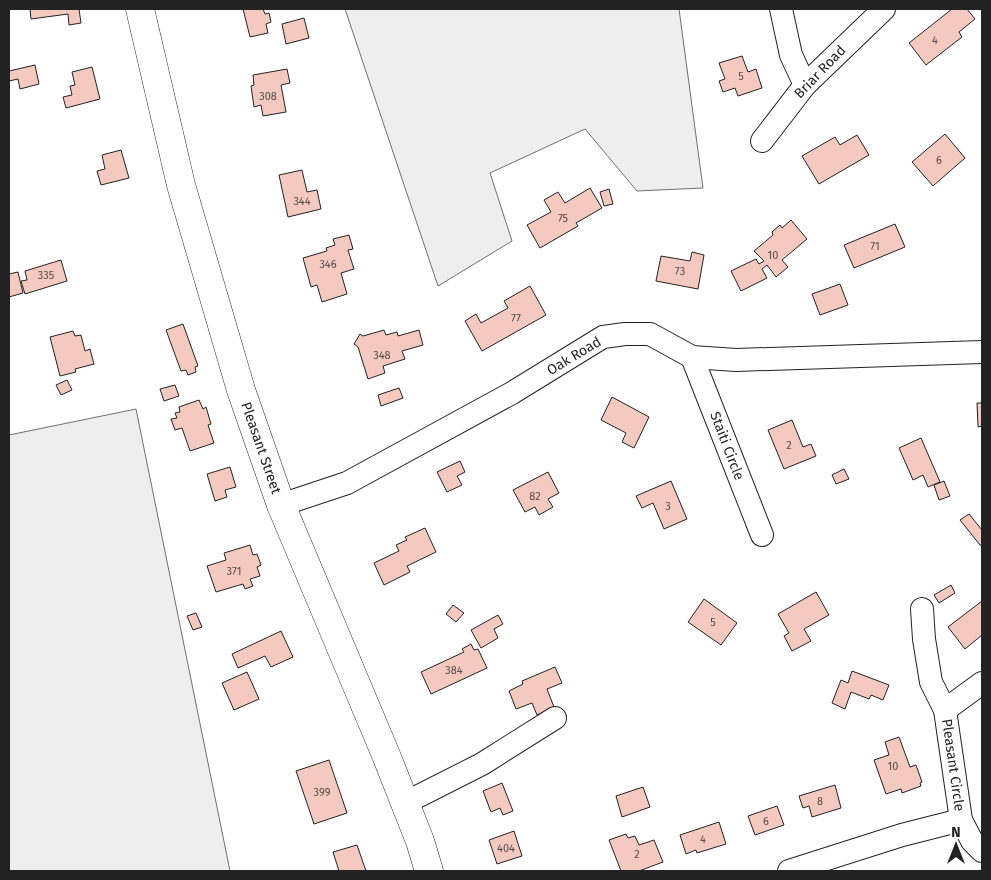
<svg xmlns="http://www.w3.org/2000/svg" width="991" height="880" font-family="'Fira Sans',sans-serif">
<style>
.green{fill:#eee;stroke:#6f6f6f}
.building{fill:#f3c9c0;stroke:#222}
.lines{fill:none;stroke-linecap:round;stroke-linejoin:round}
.minor-casing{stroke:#222;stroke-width:24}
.major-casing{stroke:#222;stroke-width:29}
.minor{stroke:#fff;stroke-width:22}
.major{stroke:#fff;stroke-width:28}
.labels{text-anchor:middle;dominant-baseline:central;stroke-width:4;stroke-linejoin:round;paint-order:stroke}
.number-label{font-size:11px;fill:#564c4a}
.street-label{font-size:14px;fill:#222;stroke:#fff}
</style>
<rect width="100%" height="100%" fill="#fff"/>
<g class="green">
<path d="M345,9H679L703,188L637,191L585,129L490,173L512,241L438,286Z"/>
<path d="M136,409L230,871H9V435Z"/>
</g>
<g class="building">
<path d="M30,9H79L81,23L69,25L68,14L31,19Z"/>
<path d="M243,9H263L265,14L269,13L271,22L266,24L268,33L250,37Z"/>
<path d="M952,9H967L975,19L959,32L962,37L926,65L909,43Z"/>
<path d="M304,18L309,38L286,44L282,24Z"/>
<path d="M742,56L748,72L756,69L762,88L738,96L735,88L723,92L719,81L725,79L719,63Z"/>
<path d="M35,65L39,84L20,89L18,79L9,81V71Z"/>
<path d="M92,67L100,99L66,108L63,97L72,95L70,86L75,85L72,72Z"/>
<path d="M287,69L290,83L281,85L286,112L263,116L261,105L254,107L251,86L254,85L253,75Z"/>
<path d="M945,134L965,158L933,186L912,162Z"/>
<path d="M857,135L869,155L819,184L802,156L835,137L840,145Z"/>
<path d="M121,150L129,178L101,185L97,171L105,169L102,155Z"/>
<path d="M302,170L307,192L317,190L321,209L288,217L279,175Z"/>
<path d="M590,188L602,208L576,223L578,226L540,248L527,225L551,212L544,200L558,192L565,203Z"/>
<path d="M609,189L613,204L604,206L600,192Z"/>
<path d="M791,220L807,239L782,260L788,267L776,277L767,265L762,269L767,278L741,291L731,271L756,259L759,264L764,261L754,251L773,235L772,232L780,225L782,228Z"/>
<path d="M895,224L905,247L854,268L844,245Z"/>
<path d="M349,235L353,249L348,250L354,269L341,273L347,294L322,302L317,285L311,287L303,258L327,251L326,248L335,245L333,239Z"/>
<path d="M692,252L704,255L698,289L656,281L661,256L690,261Z"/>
<path d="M61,260L67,281L25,294L21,281L27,280L25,271Z"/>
<path d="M18,272L23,293L9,297V274Z"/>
<path d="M840,284L848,305L820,315L812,294Z"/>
<path d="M530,286L546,315L482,351L465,321L476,314L481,323L508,308L504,301Z"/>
<path d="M183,324L198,366L195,367L196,372L188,375L186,370L181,371L166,330Z"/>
<path d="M384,330L386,335L397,332L398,336L419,330L423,345L402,351L405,359L383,366L385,373L368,379L358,347L354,344L360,334L363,336Z"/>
<path d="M73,331L75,336L81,335L85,351L90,349L94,364L75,369L76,372L60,376L50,337Z"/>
<path d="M67,380L72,390L61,395L56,385Z"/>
<path d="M175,385L179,396L164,401L160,389Z"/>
<path d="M399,388L403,398L381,406L378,395Z"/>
<path d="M612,397L649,417L634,448L622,442L626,433L601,420Z"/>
<path d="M199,400L203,409L206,407L211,424L208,425L214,443L190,451L182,428L175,430L171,419L177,418L175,413L180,412L179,407Z"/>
<path d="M977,403H982V426L978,427Z"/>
<path d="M792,420L803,447L811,444L816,456L784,469L768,430Z"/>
<path d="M921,438L940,482L928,487L923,475L913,480L899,448Z"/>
<path d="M460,461L465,472L457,476L462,485L447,492L437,472Z"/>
<path d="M230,467L236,487L225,490L227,497L215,501L207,474Z"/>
<path d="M844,469L849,479L836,484L832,475Z"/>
<path d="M548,472L559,493L548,499L553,507L539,515L535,507L525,512L513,490Z"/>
<path d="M671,481L687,519L664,529L653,503L642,508L636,496Z"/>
<path d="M944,481L950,496L939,500L934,485Z"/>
<path d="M969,514L982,530V546L980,545L960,520Z"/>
<path d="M425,528L436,552L407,566L410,572L384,585L374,563L399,551L396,545L407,540L405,537Z"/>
<path d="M250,545L253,555L257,554L261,565L257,567L260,576L250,579L253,586L245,589L243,584L216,592L207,566L226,560L224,553Z"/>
<path d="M951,585L955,593L939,603L934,595Z"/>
<path d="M816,592L829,615L804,629L811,641L792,651L784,636L789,633L778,614Z"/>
<path d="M704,599L737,623L721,645L688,622Z"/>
<path d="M982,601V635L965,649L948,627Z"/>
<path d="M453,605L464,613L456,622L446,614Z"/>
<path d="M196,613L202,627L193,630L187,616Z"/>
<path d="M498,615L503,624L494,629L498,638L481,648L471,630Z"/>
<path d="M281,631L293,657L271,667L265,656L238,668L232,654Z"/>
<path d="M471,644L474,650L478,649L487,668L431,694L421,672L464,652L462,649Z"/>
<path d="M555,667L562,683L547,689L554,707L537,715L532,703L516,709L509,691L523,684L522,681Z"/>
<path d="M852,671L889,685L883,700L871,695L869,699L851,692L845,709L832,703L841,680L848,683Z"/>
<path d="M247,672L259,699L234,710L222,683Z"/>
<path d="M899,737L910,767L916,765L922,782L920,783L921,786L902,793L901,789L886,794L874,760L889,755L885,742Z"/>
<path d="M329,760L347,813L314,824L296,771Z"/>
<path d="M502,783L513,811L503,815L500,808L491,812L483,791Z"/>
<path d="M835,785L841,808L812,817L809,806L803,808L799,796Z"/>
<path d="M643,787L650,807L622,817L616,796Z"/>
<path d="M777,806L784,825L755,835L748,816Z"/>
<path d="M719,822L726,844L697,853L696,850L686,854L680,835Z"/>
<path d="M514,831L522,856L497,864L489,840Z"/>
<path d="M626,834L628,838L635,836L639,845L654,840L663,862L639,871H621L609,840Z"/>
<path d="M357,845L366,871H339L333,852Z"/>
</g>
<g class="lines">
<defs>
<g id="minor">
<path d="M781,9L791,55L805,85"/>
<path d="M762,141L805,85L884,9"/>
<path d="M692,357L762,535"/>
<path d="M281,505L347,483L512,393L603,337L625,334H650L692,357L736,360L982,352"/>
<path d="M922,609L924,639L931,682L945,710"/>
<path d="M982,683L945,710L961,820L972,841L982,851"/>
<path d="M405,803L482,764L555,718"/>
<path d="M789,871L902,835L961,820"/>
</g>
<path id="major" d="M140,9L181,185L241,390L281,505L386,755L420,841L429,871"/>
</defs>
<use href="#minor" class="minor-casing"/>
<use href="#major" class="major-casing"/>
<use href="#minor" class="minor"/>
<use href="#major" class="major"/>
</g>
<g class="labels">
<g class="number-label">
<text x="935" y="40">4</text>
<text x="741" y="76">5</text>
<text x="268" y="96">308</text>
<text x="939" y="160">6</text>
<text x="302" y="201">344</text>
<text x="563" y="218">75</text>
<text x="875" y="246">71</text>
<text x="773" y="255">10</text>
<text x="328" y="264">346</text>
<text x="680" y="271">73</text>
<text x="46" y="275">335</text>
<text x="516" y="318">77</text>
<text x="382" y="355">348</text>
<text x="789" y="445">2</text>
<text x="535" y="496">82</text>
<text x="668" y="506">3</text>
<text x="234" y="571">371</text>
<text x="713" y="622">5</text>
<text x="454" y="670">384</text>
<text x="893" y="766">10</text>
<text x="322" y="792">399</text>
<text x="820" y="801">8</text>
<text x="766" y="821">6</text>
<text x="703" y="839">4</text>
<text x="506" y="848">404</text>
<text x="637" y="854">2</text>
</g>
<g class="street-label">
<text transform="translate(820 72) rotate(-46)">Briar Road</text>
<text transform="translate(574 356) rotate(-31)">Oak Road</text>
<text transform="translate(727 446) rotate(69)">Staiti Circle</text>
<text transform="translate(261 448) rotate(71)">Pleasant Street</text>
<text transform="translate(953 765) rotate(82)">Pleasant Circle</text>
</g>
</g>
<rect width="991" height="880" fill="none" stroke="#222222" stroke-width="20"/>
<g transform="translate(956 845)" stroke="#ffffff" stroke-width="4" paint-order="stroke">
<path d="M0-4L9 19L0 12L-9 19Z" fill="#222222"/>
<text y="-8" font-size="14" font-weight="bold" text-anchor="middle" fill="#222222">N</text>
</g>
</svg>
